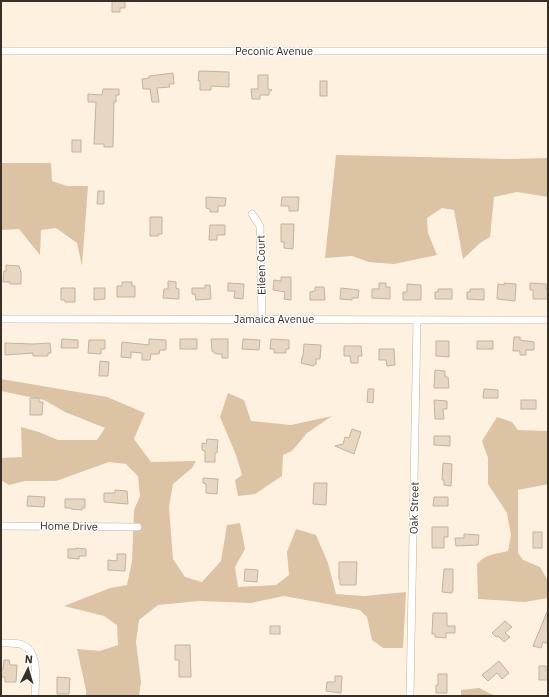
<svg xmlns="http://www.w3.org/2000/svg" width="549" height="697" font-family="'IBM Plex Sans',sans-serif">
<style>
.green{fill:#dcc3a4}
.building{fill:#e7d6c1;stroke:#c3b29e}
.lines{fill:none;stroke-linecap:round;stroke-linejoin:round}
.minor-casing{stroke:#c3b39e;stroke-width:8}
.minor{stroke:#fff;stroke-width:7}
.labels{text-anchor:middle;dominant-baseline:central;stroke-width:3;stroke-linejoin:round;paint-order:stroke}
.street-label{font-size:11px;fill:#363027;stroke:#fff}
</style>
<rect width="100%" height="100%" fill="#fff1e0"/>
<g class="green">
<path d="M336,155L507,159L548,158V197L517,192L494,197L490,237L480,243L463,259L454,210L442,208L427,218L428,233L437,255L394,264L369,262L352,256L325,258Z"/>
<path d="M1,163H51L52,181L67,186H88L82,266L77,243L56,228L41,230L40,255L19,229L1,230Z"/>
<path d="M1,379L107,397L145,413L134,439L151,462L196,461L192,468L173,484L169,507L173,559L185,577L202,582L221,561L227,525L240,523L245,549L235,567L238,587L276,585L289,575L287,552L296,529L316,535L328,563L336,594L364,596L406,592L403,648H383L372,640L367,617L360,610L284,596L251,603L199,601L158,605L139,620L136,642L141,682L139,696H86V690L77,649L100,651L118,645L117,625L104,616L64,606L110,588L127,585L132,561L134,510L140,496L138,476L126,464L109,462L56,481H25L9,485L1,480V458L22,457L21,427L39,432L58,440H97L105,428L65,412L44,400L1,391Z"/>
<path d="M228,393L244,400L251,421L291,425L332,416L307,433L292,451L283,455L282,476L255,494L238,496L235,480L242,475L236,455L220,417Z"/>
<path d="M497,417L512,422L518,430L548,431V484L518,490V553L523,560L540,567L548,581V598L524,602L478,599L477,564C485,554 496,554 508,551L511,535L507,513L488,484V458L482,441Z"/>
<path d="M479,688L495,696H461V690Z"/>
</g>
<g class="building">
<path d="M112,1H125V8H120V12H112Z"/>
<path d="M199,71L229,72V87L211,86V90H200V81H198Z"/>
<path d="M173,73L174,84H169L170,87L157,88L159,102H152L150,89H143L142,79L149,78V76Z"/>
<path d="M258,75H268V89L272,90L269,92V95H260V99H252L251,89H258Z"/>
<rect x="320" y="81" width="7" height="15"/>
<path d="M103,89H119V95H116V102H114L113,147H104V144H94L96,102H88V94L102,95Z"/>
<rect x="72" y="140" width="9" height="12"/>
<path d="M98,191H104V204H97Z"/>
<path d="M206,197L226,198L225,206H218V212H210V209L206,208Z"/>
<path d="M282,197H299L298,211H289V206H281Z"/>
<path d="M150,217H162V234H158V236H150Z"/>
<path d="M281,224H294L293,249L284,248V242H281Z"/>
<path d="M210,225H225V235H217V240H209Z"/>
<path d="M6,265L19,266L21,272V284H10V282H3L4,271H6Z"/>
<path d="M281,277H291V300L284,299L285,292L273,290L274,280L281,281Z"/>
<path d="M168,281L176,282V288L179,289V299L163,298L164,289H168Z"/>
<path d="M122,282H132V286H135V297H117V286H122Z"/>
<path d="M228,283L244,284L243,299L234,298L235,291H228Z"/>
<path d="M379,283H386V287H390V299L372,298V289H379Z"/>
<path d="M504,283L516,284L515,301L497,299L498,284L504,285Z"/>
<path d="M530,283L546,284V289H548V299H533V290H530Z"/>
<path d="M407,284L421,285V300H403V292H407Z"/>
<path d="M205,285H210L211,299L196,300L195,294H192V288H205Z"/>
<path d="M315,287H324L325,300H310V292L315,291Z"/>
<path d="M61,288H75V302H65V300H61Z"/>
<path d="M94,288H105V299L94,300Z"/>
<path d="M341,288L359,290L358,298H352V300L340,299Z"/>
<path d="M438,289H452V299H435V292H438Z"/>
<path d="M470,289H484V300L467,299V292H470Z"/>
<path d="M514,337H520V340L534,342V350H526V355H520V351H513Z"/>
<path d="M62,339L78,340V348H61Z"/>
<path d="M149,339L166,340V350H160L159,354H151L150,360H142V353L131,352V358L121,357L122,342L149,345Z"/>
<rect x="180" y="339" width="17" height="10"/>
<path d="M211,339H228V358H222V354H216L212,351Z"/>
<path d="M243,339L260,340L259,350L242,349Z"/>
<path d="M271,339L289,340V349H286V353H274V349H270Z"/>
<path d="M89,340H105V349H101V354L88,353Z"/>
<path d="M436,341H449V357L436,356Z"/>
<rect x="477" y="341" width="16" height="8"/>
<path d="M5,343L33,344L50,343L51,353H48V356H33V353L5,355Z"/>
<path d="M304,344L321,345L320,359H316V364L313,366L301,363L302,358L303,356Z"/>
<path d="M344,346H361L362,356H358V363H351L350,356H344Z"/>
<path d="M379,349H394L395,365L387,366L386,360H379Z"/>
<path d="M100,361L109,362L108,376H99Z"/>
<path d="M435,370L445,371V377H448L449,388H434Z"/>
<path d="M368,389H374L373,403L367,402Z"/>
<path d="M484,389L498,390V398H483Z"/>
<path d="M30,398H39V402H43L42,415H30Z"/>
<path d="M434,400L447,401V409H443L444,419H435Z"/>
<rect x="521" y="400" width="15" height="9"/>
<path d="M352,429L361,432L354,454L335,446L343,444L345,437L349,438Z"/>
<path d="M434,436H450V446L434,445Z"/>
<path d="M207,439L218,440L217,453H215V462H205V451L202,450V443L206,444Z"/>
<path d="M443,463L452,464L451,486L444,485V480H442Z"/>
<path d="M203,478L218,479L217,494L206,493V484L203,483Z"/>
<path d="M314,483H327L326,505L313,504Z"/>
<path d="M115,490L127,491L128,504L104,502V493H115Z"/>
<path d="M28,496L45,497L44,507L27,506Z"/>
<path d="M434,497H448V506H433Z"/>
<path d="M65,499H85V508H82V510L71,509V508H65Z"/>
<path d="M432,527H448V537H444V548H432Z"/>
<rect x="533" y="532" width="9" height="16"/>
<path d="M464,534L479,535L478,545L456,546L455,538H464Z"/>
<path d="M76,548L86,549V556H79V559L68,558V549H76Z"/>
<path d="M117,554H126L125,571L108,570V560L117,561Z"/>
<path d="M339,562H357L356,585H340V579H339Z"/>
<path d="M245,569L258,570L257,582L244,581Z"/>
<path d="M444,569H453V591H452V593L442,592Z"/>
<path d="M547,612L548,644L543,642L541,648L533,646Z"/>
<path d="M433,613H447V626H455V633H446V638L435,637V634H432Z"/>
<path d="M505,621L512,627L505,633L510,637L504,642L498,636L496,637L492,633Z"/>
<rect x="270" y="626" width="10" height="8"/>
<path d="M175,645H190L191,677H179V660H175Z"/>
<path d="M4,660H9L10,665H17L16,682H5V677H1V669H3Z"/>
<path d="M499,661L509,673L502,679L497,673L488,681L482,675Z"/>
<path d="M539,666H546V670H548V680H539Z"/>
<path d="M438,674H447V693H436V685H438Z"/>
<path d="M335,676H342L341,693L326,691L327,682H335Z"/>
<path d="M57,677L70,678L69,694H57Z"/>
</g>
<g class="lines">
<defs>
<g id="minor">
<path d="M1,51H548"/>
<path d="M252,214L260,226L262,319"/>
<path d="M1,319L548,320"/>
<path d="M1,526L138,527"/>
<path d="M1,643C8,643 17,642 23,645C40,653 35,681 35,696"/>
<path d="M410,696L417,320"/>
</g>
</defs>
<use href="#minor" class="minor-casing"/>
<use href="#minor" class="minor"/>
</g>
<g class="labels">
<g class="street-label">
<text x="274" y="51">Peconic Avenue</text>
<text transform="translate(261 265) rotate(-91)">Eileen Court</text>
<text x="274" y="319">Jamaica Avenue</text>
<text transform="translate(414 508) rotate(-89)">Oak Street</text>
<text transform="translate(69 526) rotate(1)">Home Drive</text>
</g>
</g>
<rect width="549" height="697" fill="none" stroke="#363027" stroke-width="4"/>
<g transform="translate(28 669) rotate(5)" stroke="#ffffff" stroke-width="3" paint-order="stroke">
<path d="M0-3L7 15L0 10L-7 15Z" fill="#363027"/>
<text y="-6" font-size="11" font-weight="bold" text-anchor="middle" fill="#363027">N</text>
</g>
</svg>
